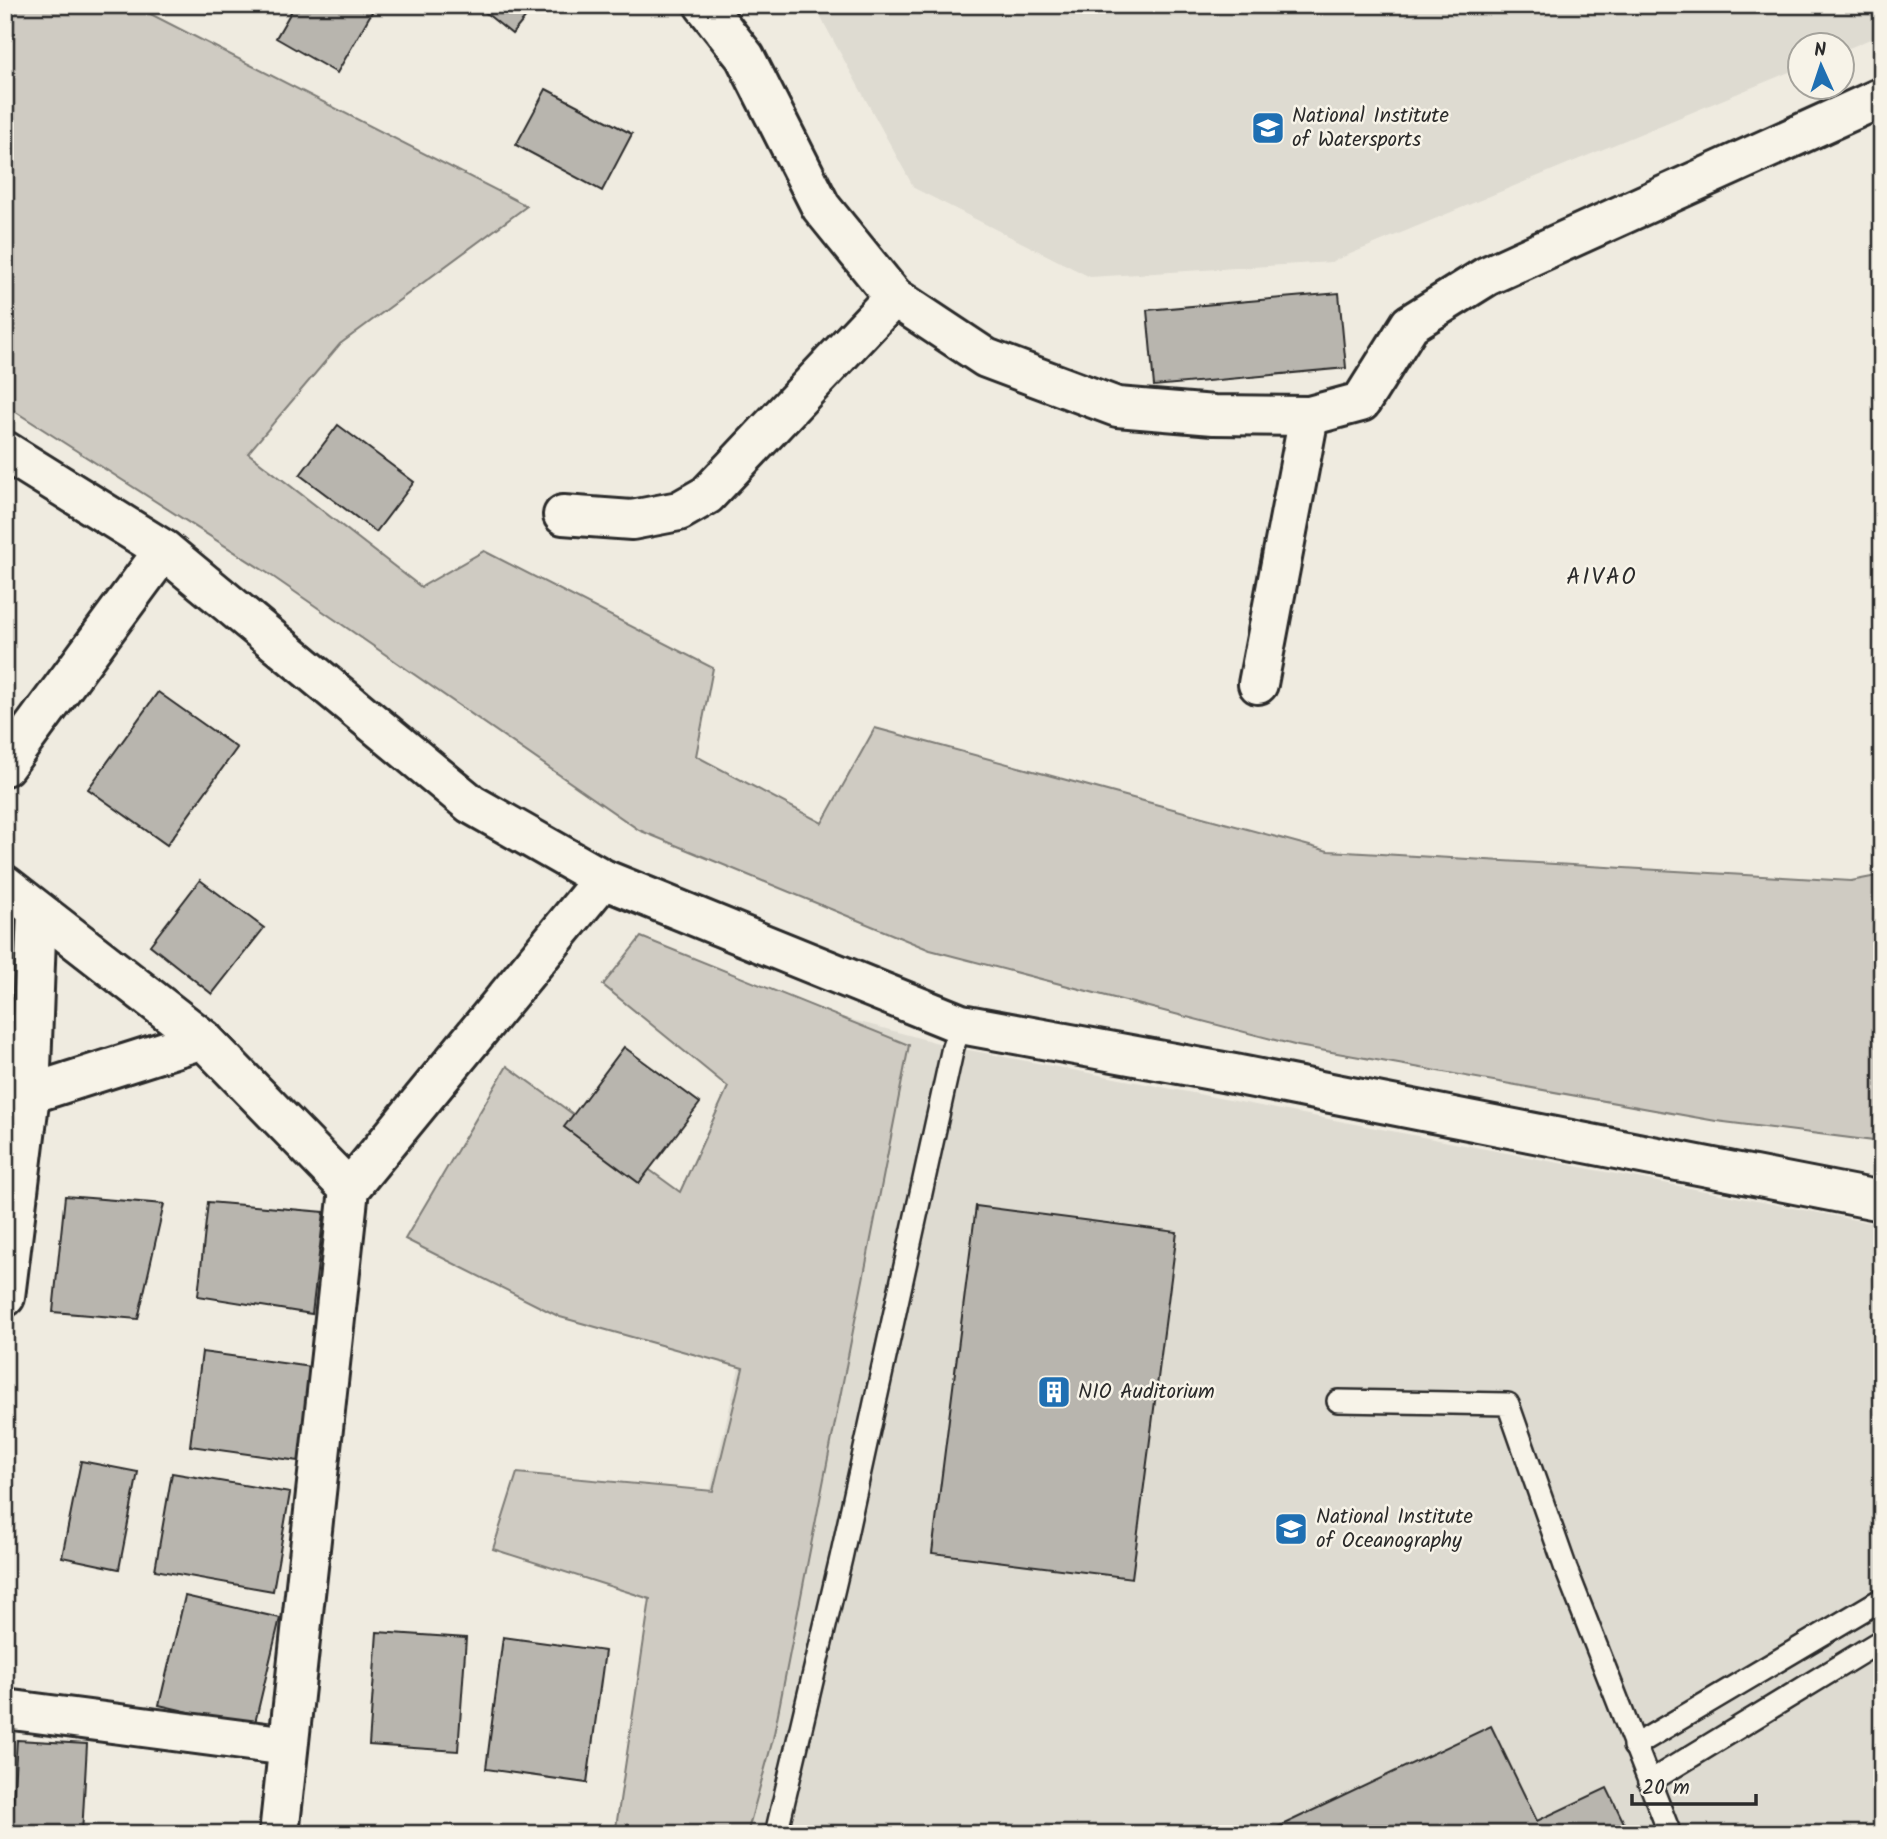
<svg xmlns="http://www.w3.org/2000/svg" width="1887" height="1839" font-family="Kalam,sans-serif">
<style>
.built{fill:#dedbd1}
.green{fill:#cfcbc2;stroke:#7d7b76;stroke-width:2}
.building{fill:#b8b5ae;stroke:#2b2b2b;stroke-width:2}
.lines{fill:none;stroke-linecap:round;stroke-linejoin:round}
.service-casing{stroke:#2b2b2b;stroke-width:26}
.minor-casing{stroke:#2b2b2b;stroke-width:44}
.tertiary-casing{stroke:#2b2b2b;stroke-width:44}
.service{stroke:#f7f3e8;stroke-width:21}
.minor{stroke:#f7f3e8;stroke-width:38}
.tertiary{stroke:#f7f3e8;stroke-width:38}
.labels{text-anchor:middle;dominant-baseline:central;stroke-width:5;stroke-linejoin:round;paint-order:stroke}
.poi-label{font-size:21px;fill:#2b2b2b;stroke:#f7f3e8;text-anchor:start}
.neighbourhood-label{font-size:23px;letter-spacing:2px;fill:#2b2b2b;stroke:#f7f3e8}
</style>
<rect width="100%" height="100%" fill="#efebe0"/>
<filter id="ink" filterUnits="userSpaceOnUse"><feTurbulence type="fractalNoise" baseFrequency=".0143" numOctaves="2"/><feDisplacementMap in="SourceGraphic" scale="14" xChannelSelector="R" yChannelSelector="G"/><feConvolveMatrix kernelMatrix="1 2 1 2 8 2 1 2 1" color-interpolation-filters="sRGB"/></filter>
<g filter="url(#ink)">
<g class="built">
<path d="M814,5H1882V34L1842,51V46H1800L1799,68L1331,262L1090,277L914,188Z"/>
<path d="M823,1012L953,1047L1882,1225V1834H629Z"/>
</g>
<g class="green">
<path d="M5,5H133L527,206L340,344L248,453L421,587L484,551L713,668L696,756L822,823L875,728L1328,851L1851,881L1882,875V1142L1716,1121L1298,1046L930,950L639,830L269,574L5,405Z"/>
<path d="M641,937L909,1045L773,1739L747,1834H615L650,1599L493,1549L517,1473L713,1491L743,1368L560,1317L405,1239L507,1066L680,1192L728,1087L603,985Z"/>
</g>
<g class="building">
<path d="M295,5H376L337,73L276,38Z"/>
<path d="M476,5H536L512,34Z"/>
<path d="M546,89L632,134L602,191L516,145Z"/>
<path d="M1339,293L1346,368L1154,386L1147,310Z"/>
<path d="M338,425L414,482L376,532L300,475Z"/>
<path d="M158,692L237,748L167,845L88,789Z"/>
<path d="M200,880L264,928L212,994L150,945Z"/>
<path d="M624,1047L700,1103L639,1183L564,1127Z"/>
<path d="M65,1196L164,1204L138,1319L53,1312Z"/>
<path d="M208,1202L324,1212L312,1314L198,1296Z"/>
<path d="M976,1206L1177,1232L1132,1578L932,1553Z"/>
<path d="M202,1352L319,1368L306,1462L190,1446Z"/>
<path d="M81,1461L138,1472L119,1569L62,1557Z"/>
<path d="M172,1473L290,1493L273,1591L155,1570Z"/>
<path d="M185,1596L280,1618L254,1727L159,1705Z"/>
<path d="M377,1632L466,1638L458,1751L369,1745Z"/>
<path d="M503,1637L605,1651L587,1783L486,1769Z"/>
<path d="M1491,1726L1537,1821L1607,1788L1626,1827L1612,1834H1263Z"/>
<path d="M17,1740L87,1744L82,1834H11Z"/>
</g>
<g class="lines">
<defs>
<g id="service">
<path d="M1338,1401L1508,1404L1566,1569L1670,1834"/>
<path d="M1634,1746L1882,1599"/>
<path d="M1649,1782L1882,1640"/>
<path d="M776,1834L841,1558L953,1047L961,1024"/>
</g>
<g id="minor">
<path d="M704,5L745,57L821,207L894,297L986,358L1117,407L1214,415L1309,416L1361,402L1410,324L1487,276L1882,97"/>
<path d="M563,515L632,520L679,511L707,495L894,297"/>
<path d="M1258,684L1309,416"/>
<path d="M5,766L164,550"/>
<path d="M5,885L203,1039L349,1189"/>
<path d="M30,1094L37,911"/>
<path d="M5,1297L30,1094L203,1039"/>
<path d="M5,1709L288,1746"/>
<path d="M279,1834L349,1189L603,879"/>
</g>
<path id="tertiary" d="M5,451L164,550L471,804L603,879L961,1024L1234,1074L1882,1201"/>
</defs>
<use href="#service" class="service-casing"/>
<use href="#minor" class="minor-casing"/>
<use href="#tertiary" class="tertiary-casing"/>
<use href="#service" class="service"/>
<use href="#minor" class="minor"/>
<use href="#tertiary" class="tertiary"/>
</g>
</g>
<defs>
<symbol id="university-square" viewBox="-11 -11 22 22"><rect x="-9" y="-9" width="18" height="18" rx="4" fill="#1f6fb2" stroke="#f7f3e8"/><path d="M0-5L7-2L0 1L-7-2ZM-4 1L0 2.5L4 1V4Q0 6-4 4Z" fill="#fff"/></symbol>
<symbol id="building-square" viewBox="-11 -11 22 22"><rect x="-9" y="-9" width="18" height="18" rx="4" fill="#1f6fb2" stroke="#f7f3e8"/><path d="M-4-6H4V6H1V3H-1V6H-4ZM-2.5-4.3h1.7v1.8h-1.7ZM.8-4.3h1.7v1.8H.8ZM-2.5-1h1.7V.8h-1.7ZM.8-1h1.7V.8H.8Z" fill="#fff"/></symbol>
</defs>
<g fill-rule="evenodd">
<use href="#university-square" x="1249" y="109" width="38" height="38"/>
<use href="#building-square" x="1035" y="1373" width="38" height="38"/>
<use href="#university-square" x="1272" y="1510" width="38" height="38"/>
</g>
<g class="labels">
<g class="poi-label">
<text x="1292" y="116">National Institute<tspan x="1292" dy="24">of Watersports</tspan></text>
<text x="1078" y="1392">NIO Auditorium</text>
<text x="1316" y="1517">National Institute<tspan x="1316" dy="24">of Oceanography</tspan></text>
</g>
<g class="neighbourhood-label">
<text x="1602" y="578">AIVAO</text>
</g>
</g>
<rect width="1887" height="1839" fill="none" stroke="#f7f3e8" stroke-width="28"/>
<rect x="14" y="14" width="1859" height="1811" fill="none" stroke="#2b2b2b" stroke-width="2.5" filter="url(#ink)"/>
<g transform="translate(1821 66) rotate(357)"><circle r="33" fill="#f7f3e8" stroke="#a5a39c" stroke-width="2"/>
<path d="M0-5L12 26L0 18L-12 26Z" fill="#1f6fb2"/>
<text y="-10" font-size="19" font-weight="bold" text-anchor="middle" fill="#2b2b2b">N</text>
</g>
<path d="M1632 1794v10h124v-10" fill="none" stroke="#2b2b2b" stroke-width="3.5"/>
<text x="1642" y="1794" font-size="21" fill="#2b2b2b" stroke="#f7f3e8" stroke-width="5" paint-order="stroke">20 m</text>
</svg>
